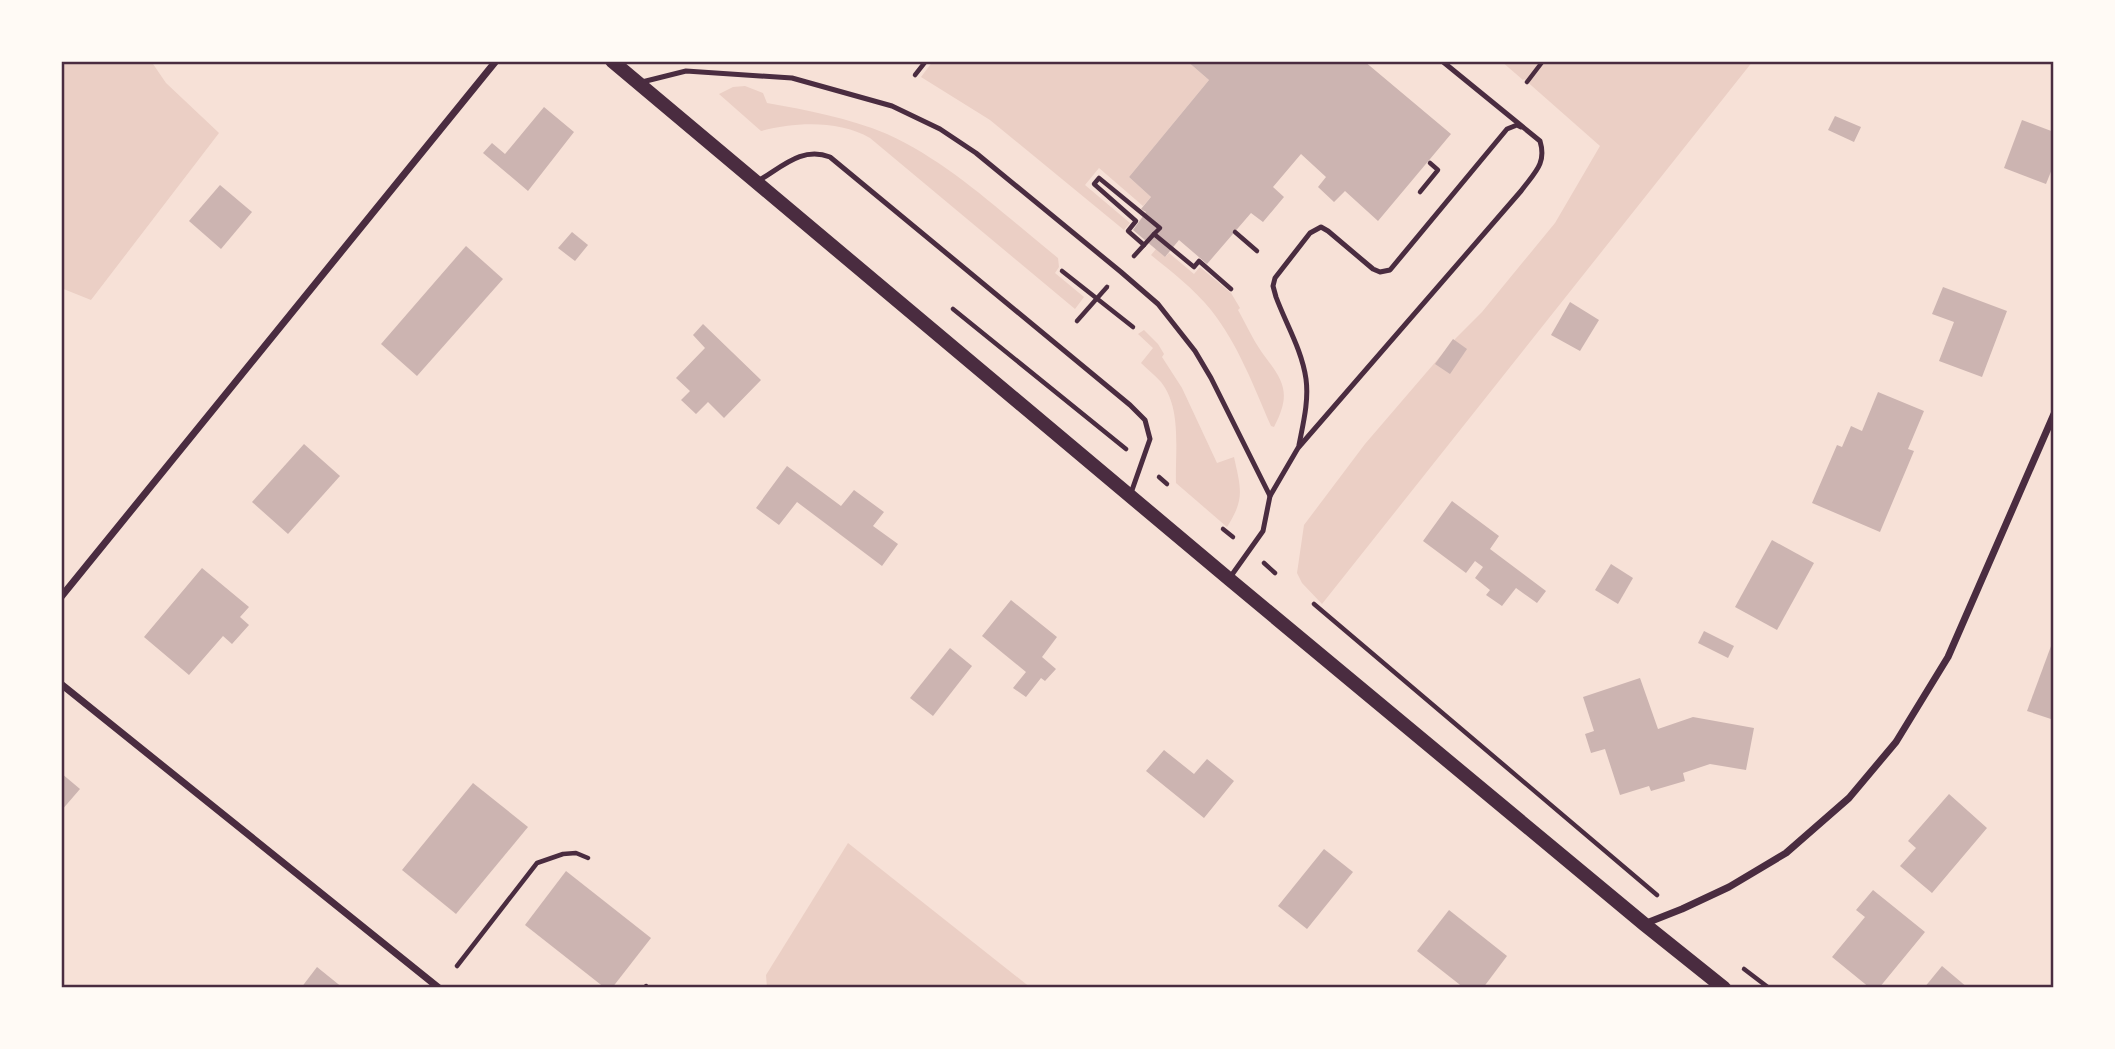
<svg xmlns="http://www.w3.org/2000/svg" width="2115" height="1049" font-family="Cabin,sans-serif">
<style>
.green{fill:#ebcfc5}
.building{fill:#ccb4b1}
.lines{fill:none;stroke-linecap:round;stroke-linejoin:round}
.path{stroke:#4a2c40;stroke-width:4.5}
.service{stroke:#4a2c40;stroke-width:5}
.minor{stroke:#4a2c40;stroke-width:7}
.secondary{stroke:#4a2c40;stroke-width:14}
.neatline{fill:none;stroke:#4a2c40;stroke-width:2.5}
</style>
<rect width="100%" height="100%" fill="#f7e1d7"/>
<g class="green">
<path d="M61,61H151L166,83L219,133L91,300L61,288Z"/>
<path d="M933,61H1187L1209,80L1129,177L1151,197L1143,206L1099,168L1085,185L1130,223L1124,230L990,120L921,77Z"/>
<path d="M1501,61H1753L1322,604L1302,583L1297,573L1304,525L1365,444L1456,338L1482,312L1555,223L1600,146L1524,79L1523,80Z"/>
<path d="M745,86L763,93L767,103C807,110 849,118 887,134C951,163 1004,215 1058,258L1059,267L1055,273L1084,297L1075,309L870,138C839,120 795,122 761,131L719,94L733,87Z"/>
<path d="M1156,249L1165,257L1169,253L1194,274L1200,267L1231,293L1240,308L1238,310C1247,326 1255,344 1266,358C1286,384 1290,396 1274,427L1271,426C1254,387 1238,344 1211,310C1194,289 1172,272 1151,255Z"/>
<path d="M1144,330L1158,344L1164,354L1162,357L1182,388L1217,463L1234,457C1241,489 1245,499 1227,527L1176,483C1175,451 1182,408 1161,382C1155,375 1147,369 1141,363L1153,348L1138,334Z"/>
<path d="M848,843L1031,988H767L766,975Z"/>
</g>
<g class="building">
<path d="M1187,61H1364L1451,134L1378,221L1345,191L1334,202L1318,187L1326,177L1301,154L1273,187L1284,197L1263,222L1251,213L1207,264L1179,240L1165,257L1133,230L1146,212L1141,209L1151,197L1129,177L1209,80Z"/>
<path d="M544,107L574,132L528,191L483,153L492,143L505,154Z"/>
<path d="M1835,116L1861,127L1854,142L1828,130Z"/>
<path d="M2022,120L2054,132V164L2046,184L2004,168Z"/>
<path d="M220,185L252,212L221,249L189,221Z"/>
<path d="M572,232L588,245L575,261L558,248Z"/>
<path d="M466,246L503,279L417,376L381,344Z"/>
<path d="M1943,287L2007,311L1982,377L1939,361L1954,322L1932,314Z"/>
<path d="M1570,302L1599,320L1580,351L1551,335Z"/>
<path d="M703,324L761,380L724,418L708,402L696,414L681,400L690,391L676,378L705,348L693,335Z"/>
<path d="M1453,339L1467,349L1450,374L1435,364Z"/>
<path d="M1878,392L1924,411L1908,449L1914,451L1880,532L1812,503L1837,445L1842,447L1851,426L1862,431Z"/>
<path d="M304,444L340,476L288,534L252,502Z"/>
<path d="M787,466L841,506L854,490L884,512L873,526L898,544L882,566L797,502L779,525L756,508Z"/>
<path d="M1452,501L1499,536L1490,549L1546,591L1537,603L1516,588L1502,606L1486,595L1490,590L1475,578L1483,567L1475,561L1466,573L1423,541Z"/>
<path d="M1772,540L1814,563L1777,630L1735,607Z"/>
<path d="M1611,564L1633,578L1618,604L1595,590Z"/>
<path d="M202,568L249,607L240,617L249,625L232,644L223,636L189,675L144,637Z"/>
<path d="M1011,600L1057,637L1042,657L1056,669L1045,681L1041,678L1026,697L1013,688L1026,672L982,636Z"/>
<path d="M1704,631L1734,646L1728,658L1698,643Z"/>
<path d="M2054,638V720L2027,711Z"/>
<path d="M950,648L972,666L933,716L910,698Z"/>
<path d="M1640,678L1658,729L1693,717L1754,728L1746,770L1710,764L1683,773L1685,781L1651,791L1649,786L1620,795L1605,749L1591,753L1585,734L1594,731L1583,697Z"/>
<path d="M1164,750L1194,774L1207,759L1234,781L1204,818L1146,771Z"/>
<path d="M61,773L80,789L61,811Z"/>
<path d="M473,783L528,827L456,914L402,870Z"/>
<path d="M1949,794L1987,828L1932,893L1900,866L1916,848L1908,841Z"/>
<path d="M1324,849L1353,872L1307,929L1278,906Z"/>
<path d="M566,871L651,938L612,988H605L525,925Z"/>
<path d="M1873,890L1925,932L1879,988H1870L1832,957L1865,917L1856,910Z"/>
<path d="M1449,910L1507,956L1483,988H1464L1417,951Z"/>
<path d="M1942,966L1968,988H1924Z"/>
<path d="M317,967L343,988H301Z"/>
</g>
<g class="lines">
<g class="path">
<path d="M915,75L926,61"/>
<path d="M1527,82L1543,61"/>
<path d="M1420,192L1438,170L1430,163"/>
<path d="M1235,232L1257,251"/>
<path d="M1144,245L1128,231L1136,221L1094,184L1099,178L1160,228L1154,234"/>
<path d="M1134,256L1154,234L1194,267L1199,261L1231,289"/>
<path d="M1062,271L1133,327"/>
<path d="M953,309L1126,449"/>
<path d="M1077,321L1107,287"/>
<path d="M1159,477L1167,484"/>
<path d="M1223,529L1233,537"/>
<path d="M1264,563L1275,573"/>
<path d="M1314,604L1657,895"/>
<path d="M457,966L537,863L563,854L576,853L588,858"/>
<path d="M1744,969L1769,988"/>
<path d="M646,986L647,988"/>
</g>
<g class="service">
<path d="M642,82L686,71L792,78L892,106L940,129L976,153L1121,272L1158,304L1195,351L1211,378L1270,496L1263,531L1231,576"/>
<path d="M758,181C782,167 802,146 830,157L1130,405L1145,420L1150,439L1131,493"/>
<path d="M1299,445C1303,424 1309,401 1306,379C1302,350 1286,324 1276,297L1273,286L1275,278L1310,233L1321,227L1328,231L1373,269L1380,272L1390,270L1507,129L1517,125L1521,127"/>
<path d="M1270,496L1298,448L1521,191C1534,173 1547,164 1540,141L1442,61"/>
</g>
<g class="minor">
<path d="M61,597L496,61"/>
<path d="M61,684L439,988"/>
<path d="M1644,924L1682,909L1729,887L1786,853L1849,798L1896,742L1948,657L2054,414"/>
</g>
<path class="secondary" d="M612,61L1229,579L1644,924L1724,988"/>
</g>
<rect width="2115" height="1049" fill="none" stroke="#fffaf5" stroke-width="126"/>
<rect x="63" y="63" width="1989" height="923" class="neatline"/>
</svg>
